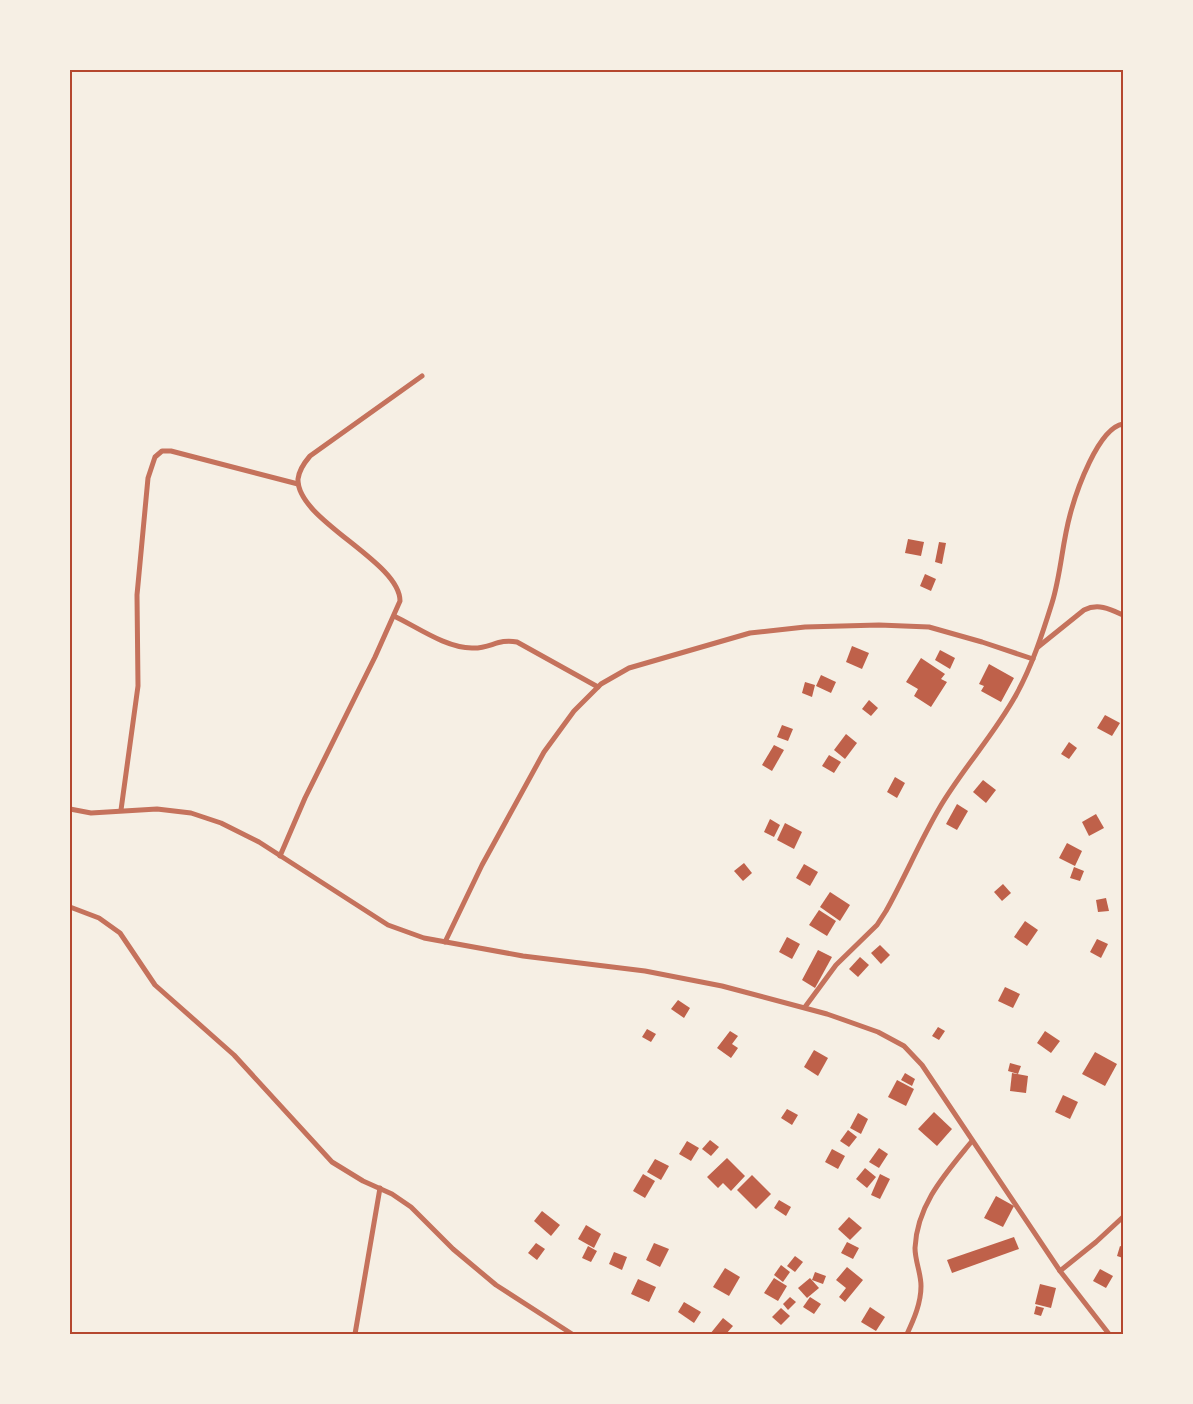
<svg xmlns="http://www.w3.org/2000/svg" width="1193" height="1404" font-family="Lato,sans-serif">
<style>
.building{fill:#bf614a}
.lines{fill:none;stroke-linecap:round;stroke-linejoin:round}
.minor{stroke:#c5725c;stroke-width:5}
.neatline{fill:none;stroke:#b5482f;stroke-width:2}
</style>
<rect width="100%" height="100%" fill="#f6efe4"/>
<g class="building">
<path d="M908,539L924,542L921,556L905,553Z"/>
<path d="M939,542L946,543L942,564L935,562Z"/>
<path d="M925,574L936,579L931,591L920,586Z"/>
<path d="M852,646L869,653L862,669L846,662Z"/>
<path d="M940,650L955,658L950,669L935,660Z"/>
<path d="M921,658L945,674L941,679L947,682L931,707L914,696L918,689L906,682Z"/>
<path d="M989,664L1014,678L1001,702L981,691L984,686L979,684Z"/>
<path d="M821,675L836,682L831,693L816,686Z"/>
<path d="M805,682L815,685L812,697L802,693Z"/>
<path d="M869,700L878,708L871,716L862,709Z"/>
<path d="M1105,715L1120,723L1112,736L1097,728Z"/>
<path d="M782,725L793,729L788,741L777,737Z"/>
<path d="M846,734L857,743L845,759L834,750Z"/>
<path d="M1069,742L1077,748L1069,759L1061,754Z"/>
<path d="M774,745L784,750L772,771L762,765Z"/>
<path d="M829,755L841,762L834,773L822,766Z"/>
<path d="M895,777L905,783L897,798L887,792Z"/>
<path d="M983,780L996,790L986,803L973,792Z"/>
<path d="M957,804L968,811L957,830L946,824Z"/>
<path d="M1096,814L1104,828L1089,836L1082,822Z"/>
<path d="M770,819L780,825L774,837L764,832Z"/>
<path d="M785,823L802,832L794,849L777,840Z"/>
<path d="M1067,843L1082,851L1075,866L1059,858Z"/>
<path d="M744,863L752,873L743,881L734,871Z"/>
<path d="M804,864L818,872L810,886L796,878Z"/>
<path d="M1074,867L1084,871L1080,881L1070,878Z"/>
<path d="M1003,884L1011,893L1002,901L994,892Z"/>
<path d="M830,892L850,905L840,921L820,907Z"/>
<path d="M1106,898L1109,911L1098,912L1096,900Z"/>
<path d="M819,910L836,921L827,936L809,925Z"/>
<path d="M1025,921L1038,930L1027,946L1014,937Z"/>
<path d="M787,937L800,944L792,959L779,952Z"/>
<path d="M1097,939L1108,944L1101,958L1090,952Z"/>
<path d="M880,945L890,955L881,964L871,953Z"/>
<path d="M818,950L832,957L815,988L802,980Z"/>
<path d="M860,957L869,965L858,977L849,969Z"/>
<path d="M1005,987L1020,994L1013,1008L998,1001Z"/>
<path d="M678,1000L690,1008L684,1018L671,1009Z"/>
<path d="M938,1027L945,1031L939,1040L932,1036Z"/>
<path d="M647,1029L656,1034L651,1042L642,1037Z"/>
<path d="M730,1031L738,1036L732,1044L738,1048L731,1058L717,1048Z"/>
<path d="M1045,1031L1060,1041L1051,1053L1037,1043Z"/>
<path d="M814,1050L828,1058L818,1076L804,1067Z"/>
<path d="M1095,1052L1117,1064L1105,1086L1082,1074Z"/>
<path d="M1010,1063L1021,1066L1018,1074L1008,1071Z"/>
<path d="M905,1073L915,1079L912,1086L901,1080Z"/>
<path d="M1012,1073L1028,1076L1026,1093L1010,1091Z"/>
<path d="M897,1080L914,1089L906,1106L888,1097Z"/>
<path d="M1063,1095L1078,1102L1070,1119L1055,1112Z"/>
<path d="M787,1109L798,1115L792,1125L781,1118Z"/>
<path d="M934,1112L952,1129L937,1146L918,1129Z"/>
<path d="M858,1113L868,1119L861,1134L850,1128Z"/>
<path d="M848,1130L857,1137L849,1147L840,1141Z"/>
<path d="M710,1140L719,1147L711,1156L702,1149Z"/>
<path d="M687,1141L699,1148L691,1161L679,1154Z"/>
<path d="M879,1148L888,1154L879,1168L869,1162Z"/>
<path d="M832,1149L845,1156L838,1169L825,1162Z"/>
<path d="M727,1158L745,1176L731,1191L723,1183L718,1188L707,1177Z"/>
<path d="M655,1159L669,1166L661,1180L647,1172Z"/>
<path d="M865,1168L876,1177L867,1188L856,1179Z"/>
<path d="M643,1174L655,1181L645,1198L633,1191Z"/>
<path d="M880,1174L890,1179L880,1199L871,1195Z"/>
<path d="M752,1175L771,1194L756,1209L737,1190Z"/>
<path d="M996,1196L1014,1206L1003,1227L984,1218Z"/>
<path d="M779,1200L791,1207L786,1216L774,1208Z"/>
<path d="M542,1211L560,1225L551,1236L534,1221Z"/>
<path d="M849,1217L862,1228L850,1240L838,1229Z"/>
<path d="M586,1225L601,1234L594,1248L578,1239Z"/>
<path d="M1014,1237L1019,1249L952,1273L947,1260Z"/>
<path d="M847,1242L859,1248L853,1259L841,1253Z"/>
<path d="M536,1243L545,1249L537,1260L528,1253Z"/>
<path d="M654,1243L669,1249L660,1267L646,1260Z"/>
<path d="M588,1246L597,1251L591,1262L582,1258Z"/>
<path d="M1120,1246L1123,1247V1258L1117,1256Z"/>
<path d="M614,1252L627,1257L622,1270L609,1264Z"/>
<path d="M795,1256L803,1262L795,1272L787,1266Z"/>
<path d="M781,1265L790,1272L783,1282L774,1275Z"/>
<path d="M847,1267L863,1280L845,1302L839,1297L846,1288L836,1280Z"/>
<path d="M725,1268L740,1277L729,1296L713,1287Z"/>
<path d="M1100,1269L1113,1276L1106,1288L1093,1281Z"/>
<path d="M815,1272L826,1276L823,1284L812,1280Z"/>
<path d="M774,1278L787,1286L778,1301L764,1293Z"/>
<path d="M810,1278L819,1288L807,1298L798,1288Z"/>
<path d="M638,1279L656,1287L649,1302L631,1294Z"/>
<path d="M1040,1284L1056,1288L1051,1308L1035,1304Z"/>
<path d="M790,1297L796,1302L788,1310L783,1304Z"/>
<path d="M810,1297L821,1304L814,1314L803,1307Z"/>
<path d="M684,1302L701,1312L694,1323L678,1312Z"/>
<path d="M1036,1306L1044,1308L1041,1316L1034,1314Z"/>
<path d="M870,1307L885,1317L876,1331L861,1322Z"/>
<path d="M781,1308L790,1316L781,1325L772,1317Z"/>
<path d="M723,1318L733,1326L726,1334H710Z"/>
</g>
<g class="lines">
<g class="minor">
<path d="M394,616C417,627 446,648 472,648C490,649 498,638 517,642L598,687"/>
<path d="M1038,647L1084,610C1098,603 1110,609 1123,615"/>
<path d="M70,809L91,813L157,809L191,813L221,823L259,842L388,925L424,938L523,956L645,971L722,986L827,1014L878,1032L904,1046L922,1065L1060,1271L1109,1334"/>
<path d="M121,810L138,686L137,595L148,478L155,457L162,451H171L298,484"/>
<path d="M280,856L305,798L375,657L400,601C400,561 296,520 298,479C299,470 304,463 310,456L422,376"/>
<path d="M70,907L99,918L120,933L155,985L234,1055L332,1162L363,1181L392,1194L411,1207L453,1249L496,1285L572,1334"/>
<path d="M445,942L482,865L544,752L574,711L601,684L629,668L750,633L805,627L879,625L929,627L982,642L1033,659"/>
<path d="M805,1007L836,965L877,925L886,911C905,877 920,841 940,807C963,768 994,735 1016,695C1032,666 1042,635 1052,603C1061,574 1062,544 1070,515C1076,492 1098,428 1123,424"/>
<path d="M1060,1271L1096,1242L1123,1217"/>
<path d="M355,1334L380,1188"/>
<path d="M907,1334C914,1319 921,1303 921,1286C921,1273 915,1261 915,1248C917,1204 946,1173 972,1141"/>
</g>
</g>
<rect width="1193" height="1404" fill="none" stroke="#f6efe4" stroke-width="142"/>
<rect x="71" y="71" width="1051" height="1262" class="neatline"/>
</svg>
